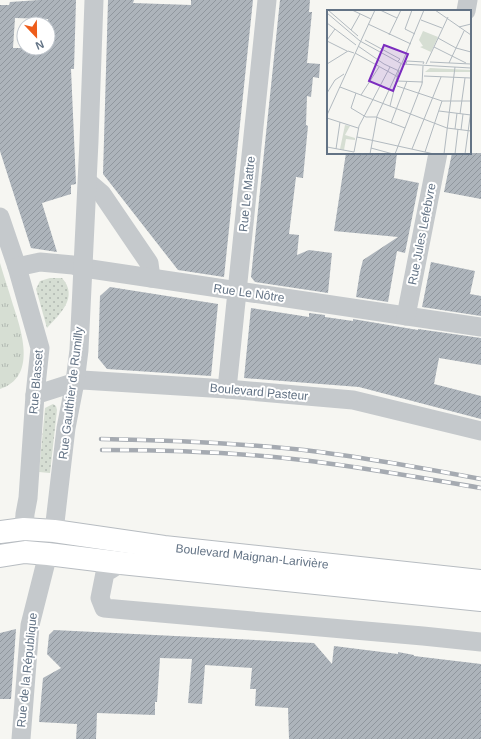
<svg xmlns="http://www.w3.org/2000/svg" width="481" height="739" font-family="Helvetica,sans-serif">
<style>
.grass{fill:url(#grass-dots)}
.park{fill:url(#park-tufts)}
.building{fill:url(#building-hatch);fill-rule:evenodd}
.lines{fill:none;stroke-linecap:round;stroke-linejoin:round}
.secondary-casing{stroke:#b7bcc1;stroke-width:24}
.minor{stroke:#c5c9cc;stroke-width:19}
.secondary{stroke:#fff;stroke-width:22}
.rail-casing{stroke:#a5aab1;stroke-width:4.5}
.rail{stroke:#fff;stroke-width:3;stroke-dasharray:9;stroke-linecap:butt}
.labels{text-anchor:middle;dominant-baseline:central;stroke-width:4;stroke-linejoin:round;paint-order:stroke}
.street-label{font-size:12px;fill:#637385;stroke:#fff}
.inset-road{fill:none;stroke:#b2bac0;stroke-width:1}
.view{fill:#7b2cbf;fill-opacity:0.15;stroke:#7b2cbf;stroke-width:2}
.inset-edge{fill:none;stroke:#637385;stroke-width:2}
</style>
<defs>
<pattern id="grass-dots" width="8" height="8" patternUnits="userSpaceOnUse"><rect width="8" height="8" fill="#d6ded3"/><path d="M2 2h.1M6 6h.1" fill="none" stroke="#b1b8b1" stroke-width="1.8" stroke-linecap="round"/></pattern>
<pattern id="park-tufts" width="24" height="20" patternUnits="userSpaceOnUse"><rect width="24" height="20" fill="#d6ded3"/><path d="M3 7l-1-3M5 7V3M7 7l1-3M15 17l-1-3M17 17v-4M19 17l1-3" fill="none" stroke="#b1b8b1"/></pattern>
<pattern id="building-hatch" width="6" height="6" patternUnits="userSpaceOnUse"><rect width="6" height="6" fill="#adb4bb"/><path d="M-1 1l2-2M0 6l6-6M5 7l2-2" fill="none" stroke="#90979e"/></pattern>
</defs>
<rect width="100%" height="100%" fill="#f6f6f2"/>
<g class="grass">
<path d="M50,278H62C79,297 60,314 47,328L36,289L40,281Z"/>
<path d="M53,404L56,406L57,410L50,473L39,472L45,408Z"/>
</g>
<path class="park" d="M0,263C4,277 9,291 13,305C22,332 37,377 0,389Z"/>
<g class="building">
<path d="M39,0H76L74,69H71L76,184L71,185V194L42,203L57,252L31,248L0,151V5H9L10,2ZM15,18L48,19V48H13Z"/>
<path d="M108,0H134L133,3L191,5V0H253L224,277L178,270L103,174Z"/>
<path d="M280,0H310L309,12H312L307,63L320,64L319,78L313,77L311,97L307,96L306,125L308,126L303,178L296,177L289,234L299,235L297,255L309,250L332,253L328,293L255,282L251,277Z"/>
<path d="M346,153H397L394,178L419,183L405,253L397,251L388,302L356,297L360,272L363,260L398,237L334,231Z"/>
<path d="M452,153H481V199L444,192Z"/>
<path d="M431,262L475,271L470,294L481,296V316L422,307Z"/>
<path d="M110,287L218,304L211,376L107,369L98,358L100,296Z"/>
<path d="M251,308L309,317V313L325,315V317L353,321V319L418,330V329L481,338V365L439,358L434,384L481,396V419L359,387L244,378Z"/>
<path d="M16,629L11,699H0V633Z"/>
<path d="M54,630L314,643L332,664L334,646L398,654V652L414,655V656L481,664V739H289L288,708L255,706L256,689H250L252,668L205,665L202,704L188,703L192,659L160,658L157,702H155V715L97,713L96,739H76L77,724L39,722L43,678L61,668L47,654L49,635Z"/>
</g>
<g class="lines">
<defs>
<g id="secondary">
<path id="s1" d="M0,532L24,529L54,531L164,547L481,581"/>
<path d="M0,556L25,552L48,554L121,563L481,600"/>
</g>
</defs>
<use href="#secondary" class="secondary-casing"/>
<g class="minor">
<path d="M466,11L468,0"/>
<path d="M88,182L102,194L149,263L151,278"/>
<path d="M0,217L17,267L40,348L35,395L28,498L25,514L24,529"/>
<path d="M17,267L40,262L73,265L84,268L481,327"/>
<path d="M406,316L438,153"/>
<path d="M227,389L267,0"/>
<path d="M35,395L82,380L227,389L353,400L481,431"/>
<path d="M54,531L66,428L75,382L79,350L89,141L94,0"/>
<path d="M121,563L105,573L100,598L104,608L423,636L481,642"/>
<path d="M21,739L30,625L48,554"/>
</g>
<use href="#secondary" class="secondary"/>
<defs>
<g id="rail">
<path d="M101,439C169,440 236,443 304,450C363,457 422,468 481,479"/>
<path d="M102,450C169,450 235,452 302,460C362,467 421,478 481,488"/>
</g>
</defs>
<use href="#rail" class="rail-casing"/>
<use href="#rail" class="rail"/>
</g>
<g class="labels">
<g class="street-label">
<text transform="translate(247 194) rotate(-84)">Rue Le Mattre</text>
<text transform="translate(422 234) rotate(-79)">Rue Jules Lefebvre</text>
<text transform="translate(249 293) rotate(8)">Rue Le Nôtre</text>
<text transform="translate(36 382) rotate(-85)">Rue Blasset</text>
<text transform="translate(259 392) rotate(5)">Boulevard Pasteur</text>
<text transform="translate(71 393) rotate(-83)">Rue Gaulthier de Rumilly</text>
<text stroke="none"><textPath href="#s1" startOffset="254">Boulevard Maignan-Larivière</textPath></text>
<text transform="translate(27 670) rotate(-84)">Rue de la République</text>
</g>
</g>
<g transform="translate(327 10)">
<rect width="144" height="144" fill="#f6f6f2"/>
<path d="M103,58L144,60V62H98ZM18,115L23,116L18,125L28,128V130L19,129L17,140L13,139Z" fill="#d6ded3"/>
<path d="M96,21L111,27L104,42L93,37L96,36L92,30Z" fill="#d6ded3"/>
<path class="inset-road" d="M1,0L31,26M25,0L44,9M53,0L70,8M85,0L78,19L88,24M108,0L144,25M0,3L33,31L75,54L144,58M94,10L115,18M0,13L29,35M41,14L84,34M132,17L144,14M24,20L33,4M62,25L74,0M111,28L129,38L144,42M0,30L8,19M38,30L73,49L71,51M0,31L20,41M31,36L57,54L72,61M107,37L139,53M28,43L71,67M103,52L144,54M75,53L97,0M122,53L137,21M0,54L21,41L27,43M79,54L80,51L97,52L96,54M99,54L121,7M97,66L144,68M70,71L96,72M70,76L115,91H144M13,77L120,118L144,121M0,83L8,70L17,64M29,83L24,98L39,107H49L78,118M34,85L52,57M63,96L72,60M112,101L144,105M133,104L138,68M0,105L48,0M0,108L31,118M64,113L80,71M128,119L130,103M134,120L136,104M30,127L107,144M0,137L27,142L32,116L63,57M44,138L66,144M9,139L13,112M85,139L114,67M98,142L115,91M43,144L50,106L74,54M68,144L95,74L96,56M117,144L128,57M128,144L131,119M138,144L144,100"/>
<path class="view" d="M57,35L81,44L66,81L42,71Z"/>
<rect width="144" height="144" class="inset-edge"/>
</g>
<g transform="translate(36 36) rotate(158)"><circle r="19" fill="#ffffff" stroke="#c1c7ce"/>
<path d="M0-3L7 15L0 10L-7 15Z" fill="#ee5c1a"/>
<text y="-6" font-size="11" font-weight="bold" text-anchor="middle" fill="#637385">N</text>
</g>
</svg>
